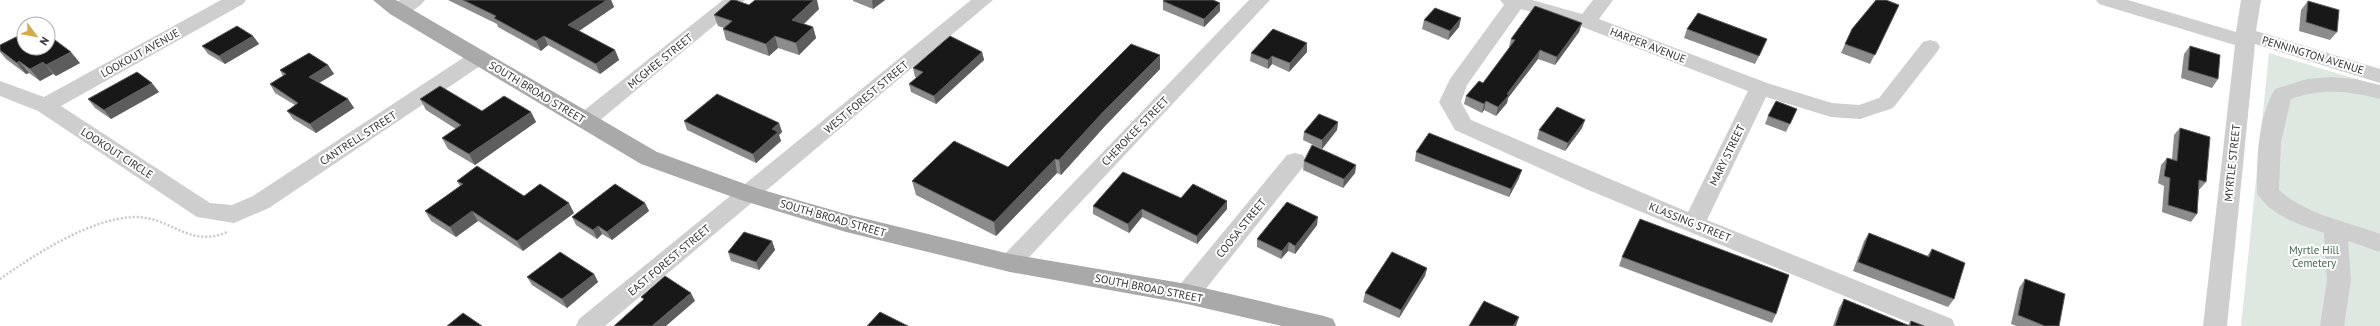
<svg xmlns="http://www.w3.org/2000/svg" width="2380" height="326" font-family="'PT Sans',sans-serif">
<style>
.green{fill:#dde9e0}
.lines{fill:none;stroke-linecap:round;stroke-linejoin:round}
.path{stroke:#c8c8c8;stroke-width:2.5;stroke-dasharray:2 2;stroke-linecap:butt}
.minor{fill:#cecece;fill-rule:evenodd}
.major{fill:#a9a9a9;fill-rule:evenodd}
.wall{fill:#8c8c8c}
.shaded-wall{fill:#5d5d5d}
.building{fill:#181818;stroke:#5d5d5d}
.labels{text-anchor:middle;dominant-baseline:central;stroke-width:4;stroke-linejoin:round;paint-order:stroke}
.street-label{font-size:11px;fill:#313131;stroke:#fff}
.park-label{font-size:11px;fill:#41694d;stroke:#fff}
</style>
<rect width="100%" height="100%" fill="#fff"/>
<path class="green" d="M2269,53L2380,86V326H2241Z"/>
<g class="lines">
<path class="path" d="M0,279C36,254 89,219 134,217C170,216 190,249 227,232"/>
<g class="minor">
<path d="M221,0H246L243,4L61,106L210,203L232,205L253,196L472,52L479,50L486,52L489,57L486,62L269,208L234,223L197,217L38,111L0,96V81L44,97Z"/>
<path d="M400,0H425C418,10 402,17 390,14L387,10L390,6Z"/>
<path d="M723,0H745L593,126L585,128L577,126L574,121L577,116Z"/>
<path d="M971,0H993L605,326H576L579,319Z"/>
<path d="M1249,0H1270L1018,269L1010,272L1002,269L998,263L1002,257Z"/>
<path d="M1500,0H1532L1582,14L1593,0H1613L1599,19L1767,83L1832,103L1859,105L1879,98L1923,42L1930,40L1937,42L1940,47L1937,52L1893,108L1860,119L1831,117L1766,97L1707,220L1952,319L1955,326H1917L1586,189L1455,130L1439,102L1450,79L1504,5ZM1521,9L1580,26L1748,91L1688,212L1471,120L1461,102L1467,85Z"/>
<path d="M2096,0H2128L2236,32L2241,0H2261L2256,31L2380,69V83L2255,44L2227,326H2203L2235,45L2099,4Z"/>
<path d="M2331,77L2355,79L2380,85V99C2350,91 2321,88 2291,99L2281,142L2279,190C2307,215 2346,221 2380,234V252L2348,241L2351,280L2344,326H2320L2327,280L2324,233C2301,225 2270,216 2257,193C2257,159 2257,119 2275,89L2307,79Z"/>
<path d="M1295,153L1303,155L1306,161L1303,167L1196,301L1187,304L1178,301L1175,294L1178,287L1287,155Z"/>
</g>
<path class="major" d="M373,0H396L657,152L756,188L846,214L1010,254L1187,284L1324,316L1333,319L1336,326H1282L1187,304L1010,272L846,232L741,200L641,164L390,14Z"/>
</g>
<g class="wall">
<path d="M448,0H611L614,7L579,31L615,50L619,60L600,74L548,45L541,51L498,27L497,24Z"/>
<path d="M853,0H885L873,9L853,1Z"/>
<path d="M1163,1L1220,3V11L1204,27L1163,10Z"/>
<path d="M2308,1L2337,32L2330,40L2299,31L2301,10Z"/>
<path d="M749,5L819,9L804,24L813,27L816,38L799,55L778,48L769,56L726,40L723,29L724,28L718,26L714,15Z"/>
<path d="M1899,5L1870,64L1841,53L1845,44Z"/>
<path d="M1461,18L1459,27L1448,40L1422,29L1424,20Z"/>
<path d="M1582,23L1579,32L1555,65L1538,59L1508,98L1507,103L1496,116L1484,110L1482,113L1464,104L1466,96L1483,83L1510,48L1509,47L1511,39Z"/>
<path d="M1687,29L1763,48L1755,64L1684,38Z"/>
<path d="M253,36L259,44L225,64L208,54L202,46Z"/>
<path d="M1307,43V52L1289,72L1272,64L1268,69L1250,61L1251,53Z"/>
<path d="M0,45L80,63L56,76L53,74L40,81L29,73L26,74L6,59L0,52Z"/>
<path d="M2190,46L2218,79L2212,88L2181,78L2184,54Z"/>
<path d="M982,52L984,60L936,104L911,92L909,84L917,77H915L913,68Z"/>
<path d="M1160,55V69L1105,126L1061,175L1057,173L996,236L916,195L912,181L1008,167Z"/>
<path d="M328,65L334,74L319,83L348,99L354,108L316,133L293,119L287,111L295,105L275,93L270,84L283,76L280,70Z"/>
<path d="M159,92L111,119L95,108L88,99Z"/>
<path d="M420,99L482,111L531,112L536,122L475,165L448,149L442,138L456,129L426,110Z"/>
<path d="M1797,109L1786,132L1765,124L1768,116Z"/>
<path d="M1585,120L1582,128L1565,151L1537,139L1539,130Z"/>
<path d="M684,121L779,123L782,132L779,135L781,141L756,163L687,130Z"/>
<path d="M1338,122L1337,130L1322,149L1303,140L1304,132Z"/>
<path d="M2180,128L2206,182L2199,190L2197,214L2191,222L2162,212L2164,186L2158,183L2161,165L2167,158L2172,159L2174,135Z"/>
<path d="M1416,152L1519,178L1509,197L1415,161Z"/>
<path d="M1304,161L1356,165L1355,173L1343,188L1303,170Z"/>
<path d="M457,181L524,196L574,213L523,251L478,221L456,237L431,221L425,211L460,186Z"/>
<path d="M1181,198L1227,201V209L1197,244L1142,217L1129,233L1093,214V206Z"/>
<path d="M645,203L649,211L612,240L602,234L597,239L576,225L572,217Z"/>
<path d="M1317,225L1295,254L1288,251L1281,259L1257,247V239Z"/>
<path d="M1869,233L1927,256L1932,249L1954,299L1948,307L1853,271L1864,241Z"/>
<path d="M772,241L775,250L759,270L731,261L728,252Z"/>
<path d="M1622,257L1776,314L1772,323L1619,266Z"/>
<path d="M1427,268L1425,276L1399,318L1363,302L1365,293Z"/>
<path d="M594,274L598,282L567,308L532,285L527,277Z"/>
<path d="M2025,279L2059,326H2017L2011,324L2019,288Z"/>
<path d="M1844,299L1908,325L1911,321L1924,326H1833L1839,308Z"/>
</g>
<g class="shaded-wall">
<path d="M607,0H611L614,7L573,35L568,25Z"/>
<path d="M814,0H817L819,9L796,31L792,20Z"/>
<path d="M873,0H885L873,9L872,1Z"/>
<path d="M1220,3V11L1204,27V19Z"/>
<path d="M1461,18L1459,27L1448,40L1450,31Z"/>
<path d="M1582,23L1579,32L1555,65L1557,57Z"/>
<path d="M813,27L816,38L799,55L796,43Z"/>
<path d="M253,36L259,44L225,64L219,56Z"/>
<path d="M544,36L548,45L541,51L536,41Z"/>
<path d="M775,36L778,48L769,56L766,44Z"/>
<path d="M1307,43V52L1289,72L1290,63Z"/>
<path d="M615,50L619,60L600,74L596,64Z"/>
<path d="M1540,50L1538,59L1508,98L1507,103L1496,116L1498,107L1507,94Z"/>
<path d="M71,52L80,63L56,76L46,65Z"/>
<path d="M982,52L984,60L936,104L934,96Z"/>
<path d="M1160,55V69L1105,126L1061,175L1059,160L1104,111Z"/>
<path d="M1272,56V64L1268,69V60Z"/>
<path d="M19,61L29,73L26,74L17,63Z"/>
<path d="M43,62L53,74L40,81L30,69Z"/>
<path d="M328,65L334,74L314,86L309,77Z"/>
<path d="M152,83L159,92L111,119L104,110Z"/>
<path d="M348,99L354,108L316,133L310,124Z"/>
<path d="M1486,101L1484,110L1482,113L1484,104Z"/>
<path d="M531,112L536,122L475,165L469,154Z"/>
<path d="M1585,120L1582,128L1565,151L1568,143Z"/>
<path d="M1338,122L1337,130L1322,149V140Z"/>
<path d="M779,123L782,132L779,135L781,141L756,163L753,154L772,129Z"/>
<path d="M1055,159L1057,173L996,236L994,222Z"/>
<path d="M1356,165L1355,173L1343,188L1344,179Z"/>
<path d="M1522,170L1519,178L1509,197L1511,189Z"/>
<path d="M1227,201V209L1197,244V236Z"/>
<path d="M569,203L574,213L523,251L517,241Z"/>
<path d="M645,203L649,211L612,240L607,232Z"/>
<path d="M1142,209V217L1129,233L1128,224Z"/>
<path d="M472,211L478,221L456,237L450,227Z"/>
<path d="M1318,217L1317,225L1295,254V246Z"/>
<path d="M598,226L602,234L597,239L593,230Z"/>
<path d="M772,241L775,250L759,270L756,262Z"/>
<path d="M1289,242L1288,251L1281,259L1282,251Z"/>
<path d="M1427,268L1425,276L1399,318L1401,310Z"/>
<path d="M594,274L598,282L567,308L562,299Z"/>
<path d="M691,293L695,301L666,326H652Z"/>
<path d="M1519,317L1516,326H1513Z"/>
</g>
<g class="building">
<path d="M463,0H607L568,25L615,50L596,64L544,36L536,41L494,18L496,16Z"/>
<path d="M731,0H735L749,5L755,0H814L792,20L813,27L796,43L775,36L766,44L723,29L732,21L714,15Z"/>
<path d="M1164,0H1213L1220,3L1204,19L1163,1Z"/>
<path d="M1876,0H1886L1899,5L1875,55L1845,44L1852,29Z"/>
<path d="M2308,1L2339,10L2337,32L2306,22Z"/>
<path d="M1535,6L1582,23L1557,57L1540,50L1507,94L1509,95L1498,107L1486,101L1484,104L1466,96L1479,81L1483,83L1515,40L1511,39Z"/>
<path d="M1435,8L1461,18L1450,31L1424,20Z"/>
<path d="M1698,13L1767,39L1759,56L1687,29Z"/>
<path d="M237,26L253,36L219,56L202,46Z"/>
<path d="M1273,29L1307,43L1290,63L1272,56L1268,60L1251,53Z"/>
<path d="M24,33V48H48V38L51,37L71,52L46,65L43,62L30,69L19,61L17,63L0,50V45Z"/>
<path d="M950,36L982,52L934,96L909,84L923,72L913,68Z"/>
<path d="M1131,44L1160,55L1104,111L1059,160L1055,159L994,222L912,181L954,141L1008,167Z"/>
<path d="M2190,46L2220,55L2218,79L2188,70Z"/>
<path d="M309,53L328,65L309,77L348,99L310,124L287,111L298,103L270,84L286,74L280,70Z"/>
<path d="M137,72L152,83L104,110L88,99Z"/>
<path d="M440,86L482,111L504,96L531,112L469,154L442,138L461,125L420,99Z"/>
<path d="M717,94L779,123L772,129L778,132L753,154L684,121Z"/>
<path d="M1776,101L1797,109L1790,124L1768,116Z"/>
<path d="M1557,107L1585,120L1568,143L1539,130Z"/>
<path d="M1319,114L1338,122L1322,140L1304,132Z"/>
<path d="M2180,128L2210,137L2206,182L2199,180L2197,214L2168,205L2170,178L2164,176L2167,158L2177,161Z"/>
<path d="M1429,133L1522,170L1511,189L1416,152Z"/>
<path d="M1312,145L1356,165L1344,179L1304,161Z"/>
<path d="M477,166L524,196L540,184L569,203L517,241L472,211L450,227L425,211L463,184L457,181Z"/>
<path d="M1123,172L1181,198L1193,184L1227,201L1197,236L1142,209L1128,224L1093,206Z"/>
<path d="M615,184L645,203L607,232L598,226L593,230L572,217Z"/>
<path d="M1287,202L1318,217L1295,246L1289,242L1282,251L1257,239Z"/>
<path d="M1640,219L1789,275L1776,314L1622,257Z"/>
<path d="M744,232L772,241L756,262L728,252Z"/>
<path d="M1869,233L1929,257L1932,249L1965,263L1954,299L1858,262Z"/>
<path d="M560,252L594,274L562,299L527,277Z"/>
<path d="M1392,252L1427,268L1401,310L1365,293Z"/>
<path d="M665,276L691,293L652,326H614L644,299L641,297Z"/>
<path d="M2025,279L2065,294L2059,326H2045L2018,315Z"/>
<path d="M1844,299L1910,326L1911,321L1924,326H1835Z"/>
<path d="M1484,301L1519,317L1513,326H1469Z"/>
<path d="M880,312L908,326H867Z"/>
<path d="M463,313L482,326H447Z"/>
</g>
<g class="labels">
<g class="street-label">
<text transform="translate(1648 45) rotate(21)">HARPER AVENUE</text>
<text transform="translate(140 53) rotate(-29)">LOOKOUT AVENUE</text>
<text transform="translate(2313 55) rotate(17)">PENNINGTON AVENUE</text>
<text transform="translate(660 61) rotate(-39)">MCGHEE STREET</text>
<text transform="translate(537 92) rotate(31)">SOUTH BROAD STREET</text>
<text transform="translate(866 97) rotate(-40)">WEST FOREST STREET</text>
<text transform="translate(1135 131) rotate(-46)">CHEROKEE STREET</text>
<text transform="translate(358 138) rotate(-33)">CANTRELL STREET</text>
<text transform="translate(117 153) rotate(33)">LOOKOUT CIRCLE</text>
<text transform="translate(1727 155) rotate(-64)">MARY STREET</text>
<text transform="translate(2232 163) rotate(-84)">MYRTLE STREET</text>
<text transform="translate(833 218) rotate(16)">SOUTH BROAD STREET</text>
<text transform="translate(1690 222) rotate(22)">KLASSING STREET</text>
<text transform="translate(1241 228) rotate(-51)">COOSA STREET</text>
<text transform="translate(669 260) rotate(-40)">EAST FOREST STREET</text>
<text transform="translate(1149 288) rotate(11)">SOUTH BROAD STREET</text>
</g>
<g class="park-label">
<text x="2314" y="250">Myrtle Hill<tspan x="2314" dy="13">Cemetery</tspan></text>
</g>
</g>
<g transform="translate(36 36) rotate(122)"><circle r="19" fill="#ffffff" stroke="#adadad"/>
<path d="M0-3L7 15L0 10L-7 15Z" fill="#d7aa44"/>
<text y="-6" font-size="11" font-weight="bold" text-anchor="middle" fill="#313131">N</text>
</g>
</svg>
